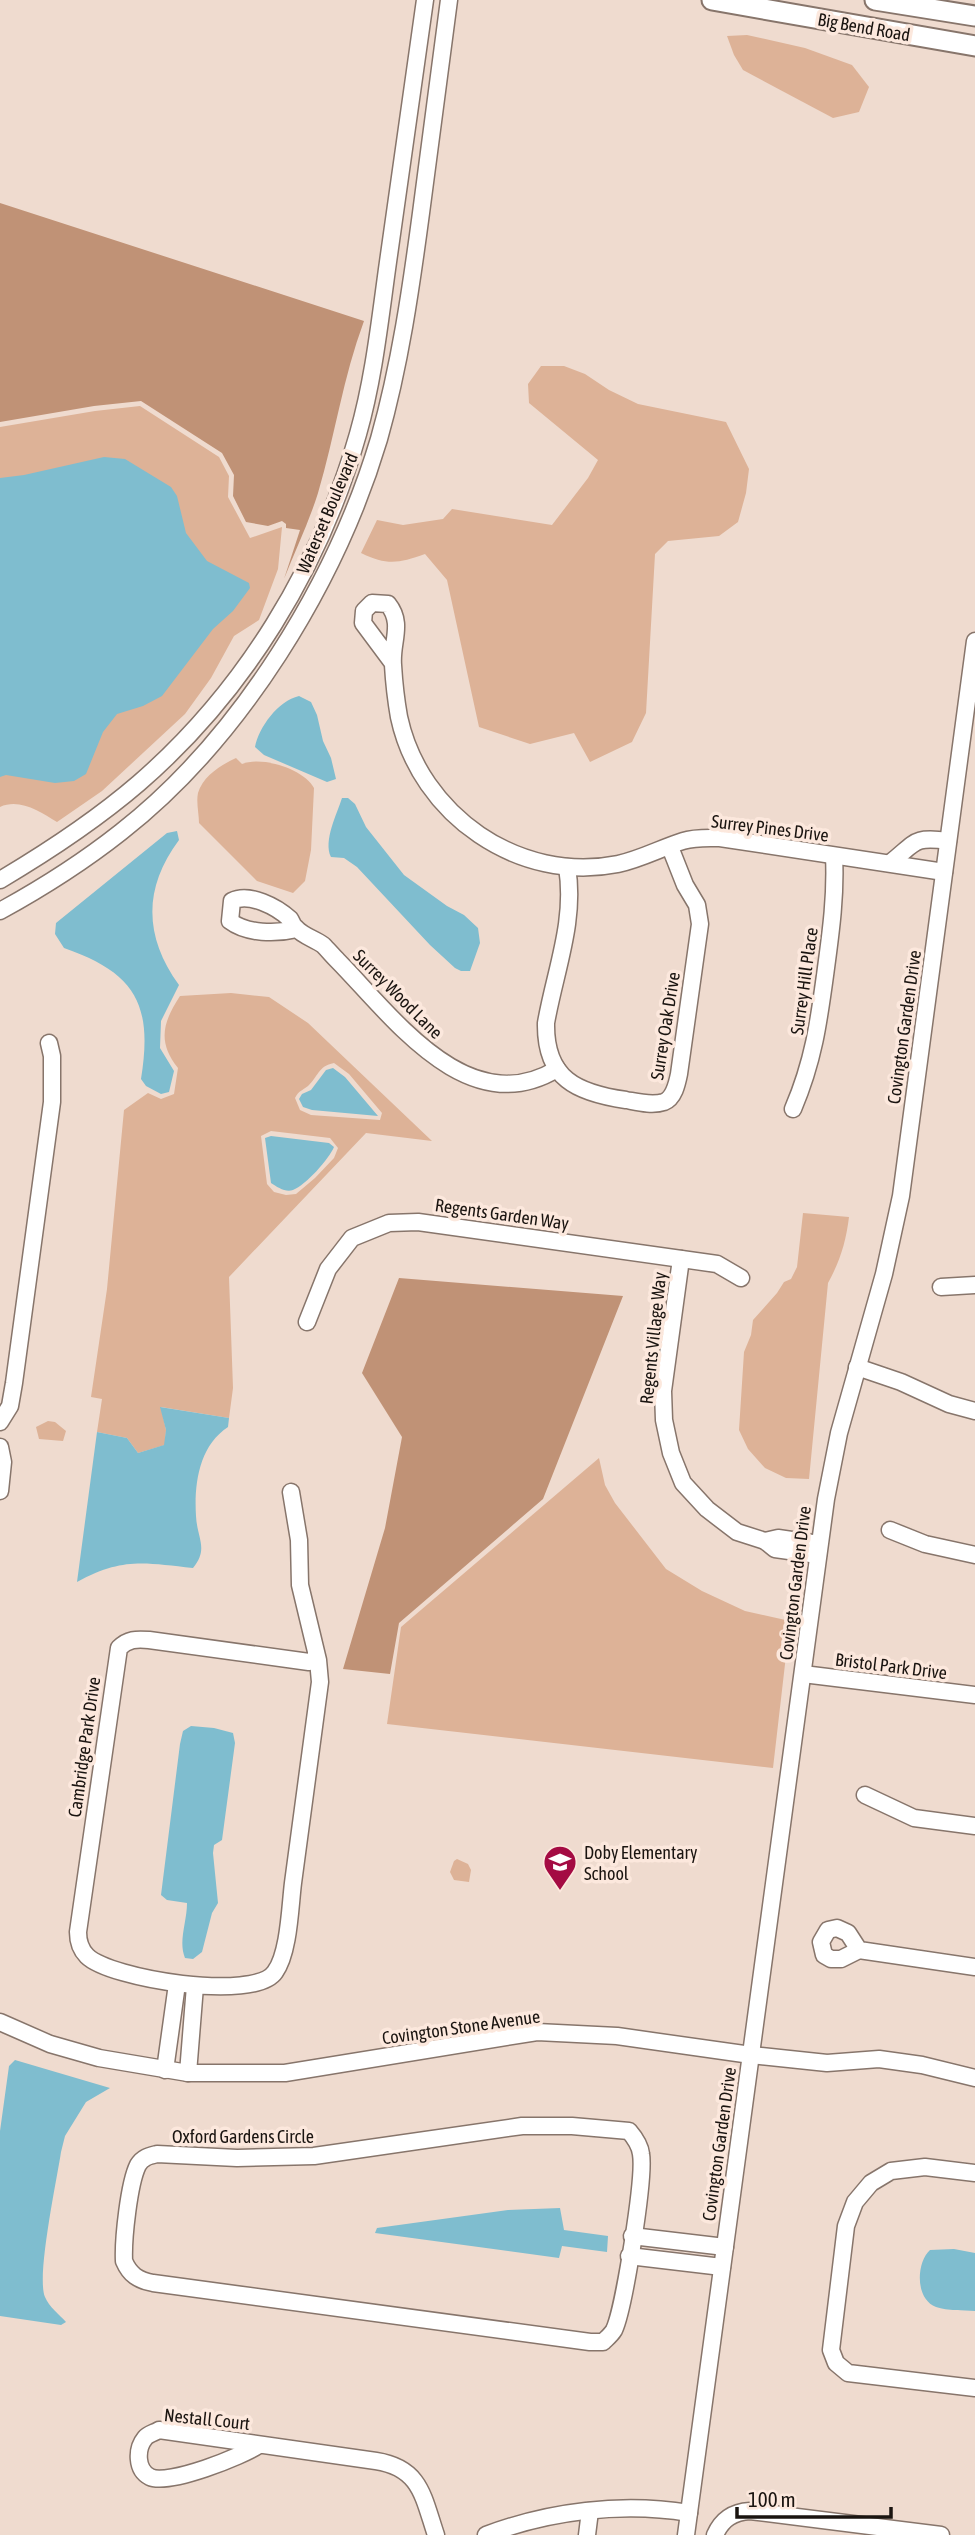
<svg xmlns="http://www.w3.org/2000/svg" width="975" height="2535" font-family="'Asap Condensed',sans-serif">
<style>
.green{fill:#ddb297;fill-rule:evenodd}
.forest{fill:#c09276}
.water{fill:#7fbdcf}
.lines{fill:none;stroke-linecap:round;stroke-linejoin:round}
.minor-casing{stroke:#87756b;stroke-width:19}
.major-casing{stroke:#87756b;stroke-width:23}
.minor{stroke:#fff;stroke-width:16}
.major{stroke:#fff;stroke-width:19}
.labels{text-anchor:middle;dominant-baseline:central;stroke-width:7;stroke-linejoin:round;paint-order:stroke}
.street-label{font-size:18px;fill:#1a1410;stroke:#fce8dd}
.poi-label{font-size:18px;fill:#1a1410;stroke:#fce8dd;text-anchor:start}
</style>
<rect width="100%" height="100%" fill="#efdbcf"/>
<g class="green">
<path d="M747,35L805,48L852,65L869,87L859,112L833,118L743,70L734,55L727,36Z"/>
<path d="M541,366H564L585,374L609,390L638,404L726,422L749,469L746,493L738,522L719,536L668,541L655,554L646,713L632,742L590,762L574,733L530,744L479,727L447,580L425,554C399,563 388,566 361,553L377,520L403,525L443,519L452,509L552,525L588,478L598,460L529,403L528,384Z"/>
<path d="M140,406L219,457L229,476L228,497L250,538L282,527L278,569L259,620L234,636L211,678L185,714L102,791L57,822C40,812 20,798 0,807V427L95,411Z"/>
<path d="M236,758L242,764C262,756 304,769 314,788L311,850L305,881L293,893L257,881L199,823C199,814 196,802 198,793C203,776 221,765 236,758Z"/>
<path d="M231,993L269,997L308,1023L432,1141L366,1133L229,1277L233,1388L229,1418L161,1407L166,1430L165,1445L138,1453L127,1438L97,1432L102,1399L91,1397L107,1289L124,1110L148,1093L161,1099L174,1094L178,1068C157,1042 163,1022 180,996ZM334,1063L349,1074L382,1113L380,1120L311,1115L300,1110L295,1098C299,1090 302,1091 308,1086C318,1077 318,1066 334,1063ZM271,1131L330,1138L338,1148L334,1158L315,1178L296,1194L286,1195L274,1192L267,1184L261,1136Z"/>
<path d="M803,1213L849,1217C846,1242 840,1261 828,1283L809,1479L786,1478L765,1468L748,1449L739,1430L744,1352L751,1335L753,1320L777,1293L784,1282L791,1279L797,1267Z"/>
<path d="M48,1421L55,1422L66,1431L63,1441L39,1439L36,1427Z"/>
<path d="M599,1458L605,1485L615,1503L666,1569L702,1591L745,1611L790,1621L773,1768L387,1724L401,1627Z"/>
<path d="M457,1859L468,1864L471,1870L469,1882L454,1880L450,1872L454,1861Z"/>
</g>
<g class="forest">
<path d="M0,203L364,321C343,377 335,436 318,493C309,522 295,551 284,579L300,530L286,528V524L282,521L268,526L246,522L233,496L234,475L222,453L141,401L94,406L0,422Z"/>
<path d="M399,1278L623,1296L543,1499L399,1623L390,1674L343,1669L385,1528L402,1437L362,1373Z"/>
</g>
<g class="water">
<path d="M104,457L125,459L171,487L177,496L186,533L207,561L249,583L250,588L233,611L213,629L162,696L143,706L117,714L103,732L86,774L74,781L55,783L6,775L0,777V478L24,475Z"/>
<path d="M299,696L311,702L317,715L323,741L331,758L336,779L327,782L264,755L255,747C259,727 278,701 299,696Z"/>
<path d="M342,798H348L355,804L366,827L404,875L447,906L464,915L478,928L480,943L470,971H461L455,968L430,945L357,867L344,858L331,857C323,841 337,814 342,798Z"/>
<path d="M177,831L179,840C143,888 144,937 179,985L161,1021L160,1048L174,1071L169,1092L161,1094L146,1086L141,1079C153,1005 136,973 64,948L55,934L56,923L167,833Z"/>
<path d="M333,1068L345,1077L378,1116L312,1110L303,1107L299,1099L302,1094L311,1090L326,1070Z"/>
<path d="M271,1136L329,1143L334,1147C329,1159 306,1185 293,1190C286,1193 277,1187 271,1183L265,1138Z"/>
<path d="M160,1407L229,1418L228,1427C199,1446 194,1484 196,1516C197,1538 209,1549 193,1568C144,1563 123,1557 77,1582L97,1432L127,1438L138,1453L164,1445L166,1430Z"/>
<path d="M191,1726L214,1728L233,1733L235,1743L222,1840L214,1845L213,1853L218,1903L212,1913L202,1952L193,1959L185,1958C178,1941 187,1922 187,1903L167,1900L161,1895L180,1744L183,1731Z"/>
<path d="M15,2060L110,2088L86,2102L65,2136L61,2152C57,2179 36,2277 45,2297C49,2307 59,2314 66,2322L61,2325L0,2316V2131L9,2066Z"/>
<path d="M560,2208L564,2230L608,2236L607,2252L562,2246L559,2258L375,2233L377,2228L508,2210Z"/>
<path d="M954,2249L975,2253V2311C963,2310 948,2311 936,2307C915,2299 916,2263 930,2250Z"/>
</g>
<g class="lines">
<defs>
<g id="minor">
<path d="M392,662L363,623L364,611L372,603L388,604C404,624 391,642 393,665C394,682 396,700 399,717C420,815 519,884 618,864C641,859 661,848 683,841C695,837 708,838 720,838L944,872"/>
<path d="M890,863C916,843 912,836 948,841"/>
<path d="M567,867C576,921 555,971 546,1023C545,1079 577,1093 626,1100C637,1102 652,1106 664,1102C674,1098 677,1084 679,1074L700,924L697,905L685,885L670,847"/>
<path d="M0,880C49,851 96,820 139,783C244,692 320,568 358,434C374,378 380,319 388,262C400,175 413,87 425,0"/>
<path d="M0,911C42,888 83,862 121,832C240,739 336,583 379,439C400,365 411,288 421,213C430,142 440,71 449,0"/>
<path d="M297,929C276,934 247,934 230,921L232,901C249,892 277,907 290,919C292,922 293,926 296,928C303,936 315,939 323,945C328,950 333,956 338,961C393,1017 468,1123 557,1069"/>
<path d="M793,1109C814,1060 819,1020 826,968C831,931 836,894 834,856"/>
<path d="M681,1259L663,1391L664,1420L671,1453L683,1483L707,1509L737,1532L765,1541L775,1549L818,1555"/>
<path d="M941,1287L975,1285"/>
<path d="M307,1322L328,1269L352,1238L389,1223L418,1222L717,1264L741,1278"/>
<path d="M857,1367L901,1382L949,1404L975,1411"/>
<path d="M0,1422L10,1406L14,1383L52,1102V1056L49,1043"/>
<path d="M0,1447L3,1462L0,1491"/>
<path d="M291,1492L299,1540L300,1585L318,1660L320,1682C311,1749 302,1816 293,1883C290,1907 289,1953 275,1972C255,2002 110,1979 87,1956C80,1949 78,1941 78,1932L119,1648C128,1639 136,1639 149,1640L309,1662L318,1660"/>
<path d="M890,1530L925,1544L975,1555"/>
<path d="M765,1541L778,1538L819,1544"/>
<path d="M803,1674L975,1695"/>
<path d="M865,1795L914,1818L975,1826"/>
<path d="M859,1950L848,1933L837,1928L828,1930L821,1942L824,1955L831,1959H841L859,1950L975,1967"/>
<path d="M0,2022L50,2044L99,2058L188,2073H285L537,2032L617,2036L751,2055L827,2063L879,2059L922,2065L975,2078"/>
<path d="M165,2070L177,1984"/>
<path d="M188,2073L195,1986"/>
<path d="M522,2126H572L629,2131C635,2138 640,2145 641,2154C645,2177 624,2309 614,2330C611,2335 607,2338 603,2342H590L153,2283C138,2280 130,2275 124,2261C123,2239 129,2183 138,2165C143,2157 149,2156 157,2154L237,2158L314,2156Z"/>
<path d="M975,2173L925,2167L891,2171L871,2183L855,2202L846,2226L831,2350L836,2363L848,2373L975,2388"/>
<path d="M632,2236L725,2247"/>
<path d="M629,2256L722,2267"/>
<path d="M259,2445C243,2456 168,2486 150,2477C136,2470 136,2449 145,2438C148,2434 154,2433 159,2430L376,2461C421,2468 423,2497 436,2535"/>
<path d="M486,2535C549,2511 622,2502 689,2513"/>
<path d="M587,2535L590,2511"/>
<path d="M686,2535L826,1499L839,1433L884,1274L901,1196L975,641"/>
<path d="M715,2535C722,2519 733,2512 750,2511L941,2535"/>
</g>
<g id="major">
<path d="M712,0L975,46"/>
<path d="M875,0L975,16"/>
</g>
</defs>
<use href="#minor" class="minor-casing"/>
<use href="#major" class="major-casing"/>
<use href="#minor" class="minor"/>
<use href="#major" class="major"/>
</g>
<defs>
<symbol id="school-pin" viewBox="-11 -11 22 30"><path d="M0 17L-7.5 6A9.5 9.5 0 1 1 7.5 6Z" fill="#a40b43" stroke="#fce8dd"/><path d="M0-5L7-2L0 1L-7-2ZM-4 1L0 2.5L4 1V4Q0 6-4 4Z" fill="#fff"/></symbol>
</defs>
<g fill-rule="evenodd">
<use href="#school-pin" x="541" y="1843" width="38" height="52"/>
</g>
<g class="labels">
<g class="street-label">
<text transform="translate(864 27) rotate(10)">Big Bend Road</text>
<text transform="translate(327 513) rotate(-67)">Waterset Boulevard</text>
<text transform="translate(770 828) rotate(7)">Surrey Pines Drive</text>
<text transform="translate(804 981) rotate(-82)">Surrey Hill Place</text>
<text transform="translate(398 994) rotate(45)">Surrey Wood Lane</text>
<text transform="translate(665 1026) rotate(-81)">Surrey Oak Drive</text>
<text transform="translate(904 1027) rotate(-82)">Covington Garden Drive</text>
<text transform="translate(502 1214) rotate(8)">Regents Garden Way</text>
<text transform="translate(653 1338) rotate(-84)">Regents Village Way</text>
<text transform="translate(795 1583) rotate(-83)">Covington Garden Drive</text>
<text transform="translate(891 1666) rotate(7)">Bristol Park Drive</text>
<text transform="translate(84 1747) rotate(-82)">Cambridge Park Drive</text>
<text transform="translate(461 2027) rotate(-8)">Covington Stone Avenue</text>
<text x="243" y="2136">Oxford Gardens Circle</text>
<text transform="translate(719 2144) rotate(-82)">Covington Garden Drive</text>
<text transform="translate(207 2419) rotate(6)">Nestall Court</text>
</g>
<g class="poi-label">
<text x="584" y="1852">Doby Elementary<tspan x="584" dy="21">School</tspan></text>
</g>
</g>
<path d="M737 2507v10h154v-10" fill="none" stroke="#1a1410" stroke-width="3.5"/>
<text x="748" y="2507" font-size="21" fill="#1a1410" stroke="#fce8dd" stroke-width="5" paint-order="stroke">100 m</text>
</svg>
